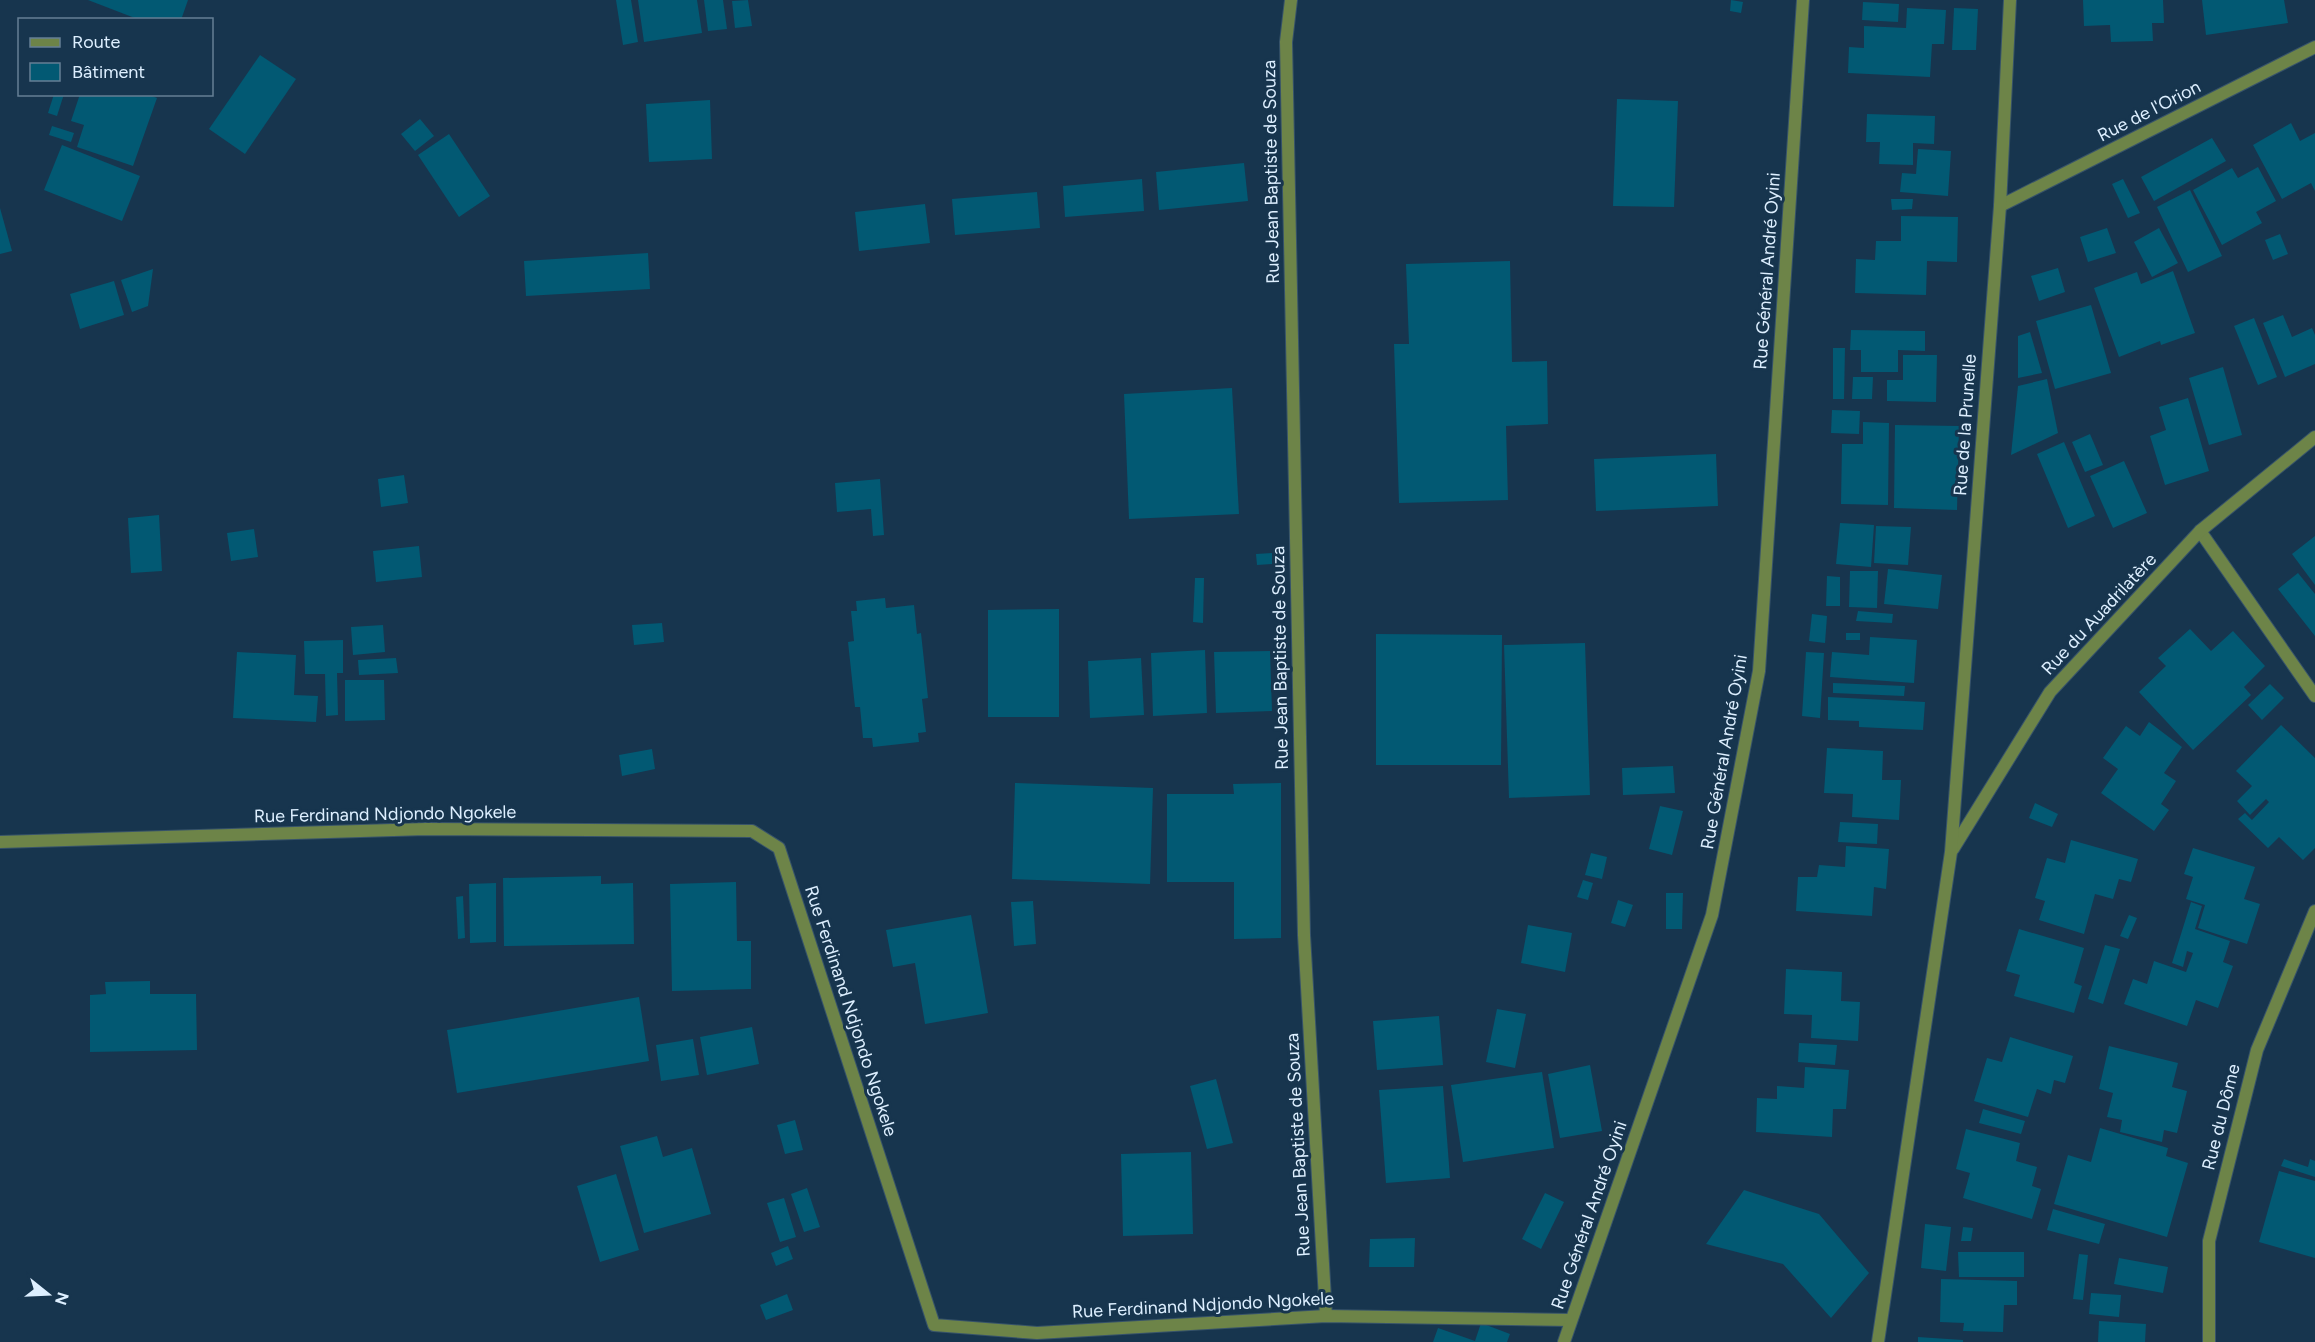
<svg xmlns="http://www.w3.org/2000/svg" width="2315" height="1342" font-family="Figtree,sans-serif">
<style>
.building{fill:#025973}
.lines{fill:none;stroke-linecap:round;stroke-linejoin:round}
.minor-casing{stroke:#37536a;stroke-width:14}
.minor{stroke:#6d8448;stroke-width:12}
.labels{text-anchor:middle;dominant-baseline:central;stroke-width:6;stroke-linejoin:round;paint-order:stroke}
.street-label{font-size:18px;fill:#ddefff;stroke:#17354e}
</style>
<rect width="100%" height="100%" fill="#17354e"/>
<g class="building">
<path d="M88,0H188L181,20H140Z"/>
<path d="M616,0H631L638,42L623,45Z"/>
<path d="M638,0H697L702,33L644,42Z"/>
<path d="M704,0H723L727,29L708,31Z"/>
<path d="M748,0L752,26L735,28L732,1Z"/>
<path d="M1731,0L1743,2L1741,13L1730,11Z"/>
<path d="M2083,0H2163L2164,23H2152L2153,41L2111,42L2110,25L2084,26Z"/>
<path d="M2202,0H2284L2288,23L2206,35Z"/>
<path d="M1863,2L1899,4L1898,22L1862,20Z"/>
<path d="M1907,8L1946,10L1944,44H1932L1930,77L1848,73L1849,47L1864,48V26L1906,28Z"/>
<path d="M1954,8L1978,9L1976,50H1952Z"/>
<path d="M260,55L296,79L245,154L209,129Z"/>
<path d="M54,94H64L57,116L48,113Z"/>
<path d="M80,94H147L157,98L133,166L77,147L84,125L71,121Z"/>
<path d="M1617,99L1678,101L1674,207L1613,206Z"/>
<path d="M710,100L712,159L649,162L646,104Z"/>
<path d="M1867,114L1935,116L1934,144L1913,143V165L1879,164L1880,142H1866Z"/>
<path d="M420,119L434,136L415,151L401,134Z"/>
<path d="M2291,123L2300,141L2315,133V191L2311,183L2282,199L2253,145Z"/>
<path d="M52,126L74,133L71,142L49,135Z"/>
<path d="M449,134L490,196L459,217L418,155Z"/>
<path d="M2212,138L2226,161L2154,201L2141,177Z"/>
<path d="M62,145L140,176L122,221L44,190Z"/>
<path d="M1918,149L1951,151L1948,196L1900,192L1902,173L1916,174Z"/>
<path d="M1244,163L1248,201L1159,210L1156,172Z"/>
<path d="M2258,167L2276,201L2256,212L2262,223L2222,245L2193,190L2232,168L2238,178Z"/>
<path d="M1142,179L1144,211L1065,217L1063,186Z"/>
<path d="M2123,179L2140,213L2128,218L2112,184Z"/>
<path d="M2190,190L2222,256L2188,272L2157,207Z"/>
<path d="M1037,192L1040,228L955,235L952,199Z"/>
<path d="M1891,199H1913L1912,209L1892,210Z"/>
<path d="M925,204L930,243L859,251L855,212Z"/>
<path d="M0,208L12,251L0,254Z"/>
<path d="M1901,216L1958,217L1957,262L1927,261L1926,295L1855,293L1856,259L1875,260L1876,241H1901Z"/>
<path d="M2107,228L2116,253L2088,262L2080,237Z"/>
<path d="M2159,228L2178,263L2152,277L2134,242Z"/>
<path d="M2280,234L2288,254L2273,260L2265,240Z"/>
<path d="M648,253L650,289L526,296L524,261Z"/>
<path d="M1510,261L1512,362L1547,361L1548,424L1506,426L1508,500L1399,503L1394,344H1409L1406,264Z"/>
<path d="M2058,268L2065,292L2039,301L2031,276Z"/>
<path d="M153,269L148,306L132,312L121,280Z"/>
<path d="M2173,271L2195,333L2161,345L2160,341L2119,357L2094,288L2137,272L2141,284Z"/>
<path d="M114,281L124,315L80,329L70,294Z"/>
<path d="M2091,305L2111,373L2055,389L2036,321Z"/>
<path d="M2283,315L2292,337L2312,328L2315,335V364L2285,377L2263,323Z"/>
<path d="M2254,318L2277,377L2258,385L2234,326Z"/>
<path d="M1851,330L1925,331V351L1898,350V372H1861V350H1850Z"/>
<path d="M2030,332L2042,373L2018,378V336Z"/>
<path d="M1833,348H1845L1844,399H1833Z"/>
<path d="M1903,355H1937L1936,402L1887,401V380H1903Z"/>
<path d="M2223,367L2242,435L2209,445L2189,378Z"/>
<path d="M1853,377H1873L1872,399H1852Z"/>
<path d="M2047,379L2058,433L2011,455L2018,386Z"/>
<path d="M1232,388L1239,514L1129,519L1124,394Z"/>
<path d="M2188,398L2209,471L2165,485L2150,436L2166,430L2159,407Z"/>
<path d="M1832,410L1860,411L1859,434L1831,433Z"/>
<path d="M1863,422L1889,423L1888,505L1841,504L1842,444H1863Z"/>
<path d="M1895,425L1959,426L1957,510L1894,508Z"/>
<path d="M2090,434L2103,465L2085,472L2072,442Z"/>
<path d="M2064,442L2095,516L2068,528L2037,454Z"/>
<path d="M1716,454L1718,506L1596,511L1594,459Z"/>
<path d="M2124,461L2147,513L2113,528L2090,476Z"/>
<path d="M404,475L408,503L381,507L378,479Z"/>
<path d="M880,479L884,535L873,536L871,509L837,512L835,483Z"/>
<path d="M159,515L162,571L131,573L128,518Z"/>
<path d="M1840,523L1874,525L1871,567L1836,564Z"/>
<path d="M1876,526L1911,527L1908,565L1874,563Z"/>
<path d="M254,529L258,557L231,561L227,533Z"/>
<path d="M2315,536V585L2292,554Z"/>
<path d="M419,546L422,577L376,582L373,551Z"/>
<path d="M1272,553V564L1257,565L1256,554Z"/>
<path d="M1888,569L1942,575L1938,609L1884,604Z"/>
<path d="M1850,571H1878L1877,608L1849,607Z"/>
<path d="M2298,573L2315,594V636L2278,589Z"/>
<path d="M1827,576L1840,577V606H1826Z"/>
<path d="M1195,578H1204L1203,623L1193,622Z"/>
<path d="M885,598L886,608L914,605L917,634L921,633L928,698L922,699L926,732L918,733L919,742L873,747L872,738H863L860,707H855L848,642L854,641L851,611H857L856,601Z"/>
<path d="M1059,609V717H988V610Z"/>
<path d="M1858,611L1893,614L1892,623L1856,621Z"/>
<path d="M1812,614L1827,616L1825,643L1809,641Z"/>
<path d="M662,623L664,642L634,645L632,625Z"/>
<path d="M383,625L385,652L353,655L351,627Z"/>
<path d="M2190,629L2211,651L2233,631L2265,666L2244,687L2251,695L2193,750L2139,692L2166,666L2158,658Z"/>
<rect x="1846" y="633" width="14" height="7"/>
<path d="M1376,634L1502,635L1501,765H1376Z"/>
<path d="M1870,637L1917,640L1914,683L1830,677L1832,652L1869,655Z"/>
<path d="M343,640V673H337L338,715L326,716L325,674H305L304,641Z"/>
<path d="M1585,643L1590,795L1509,798L1504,645Z"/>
<path d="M1205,650L1207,713L1153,716L1151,653Z"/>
<path d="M1270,651L1272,711L1216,713L1214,652Z"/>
<path d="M237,652L296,655L294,695L318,696L316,722L233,718Z"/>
<path d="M1806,652L1824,653L1820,718L1802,716Z"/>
<path d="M396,658L398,673L359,675L358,660Z"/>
<path d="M1141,658L1144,715L1090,718L1088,661Z"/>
<path d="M345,680H384L385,720L345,721Z"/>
<path d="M1833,683L1905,686L1904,696L1833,693Z"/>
<path d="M2270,684L2284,698L2262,720L2248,705Z"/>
<path d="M1828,697L1925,702L1923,730L1859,727V721L1828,720Z"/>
<path d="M2149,722L2182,747L2164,773L2176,781L2161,804L2169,810L2154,831L2101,793L2118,769L2103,758L2126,726L2140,736Z"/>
<path d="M2281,725L2315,758V848L2303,860L2279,837L2268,848L2238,819L2245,813L2252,820L2269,802L2266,799L2250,815L2237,801L2252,786L2236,771Z"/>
<path d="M1827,748L1883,751L1882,780H1901L1899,820L1852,817L1853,794L1824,793Z"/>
<path d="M652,749L655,769L622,776L619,755Z"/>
<path d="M1673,766L1675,793L1623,795L1622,768Z"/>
<path d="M1015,783L1153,788L1150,884L1012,879Z"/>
<path d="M1281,783V938L1234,939V882H1167V794H1234L1233,784Z"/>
<path d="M2035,803L2058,814L2052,827L2029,818Z"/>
<path d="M1660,806L1683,811L1672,855L1649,849Z"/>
<path d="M1840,822L1878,824L1877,844L1838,842Z"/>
<path d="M2071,840L2138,859L2131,882L2119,879L2113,899L2095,894L2084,934L2039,920L2045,901L2035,898L2047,858L2065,863Z"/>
<path d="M1846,846L1889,849L1886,889L1874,887L1872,916L1796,911L1798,877H1817L1819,865L1845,867Z"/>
<path d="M2193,848L2255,867L2244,899L2260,904L2247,944L2198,928L2205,905L2186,899L2193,877L2184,874Z"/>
<path d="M1591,853L1607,857L1602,879L1585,875Z"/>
<path d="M601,876V884L633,883L634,944L504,946L503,878Z"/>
<path d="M1583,880L1593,883L1588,900L1577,897Z"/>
<path d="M736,882L737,941H751V989L672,991L670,884Z"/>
<path d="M496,883V942L470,943L469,884Z"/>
<path d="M1666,893H1683L1682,929H1666Z"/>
<path d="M463,896L465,938L458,939L456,897Z"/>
<path d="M1618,900L1633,905L1625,927L1611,923Z"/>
<path d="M1033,901L1036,944L1014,946L1011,902Z"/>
<path d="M2191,902L2202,906L2195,929L2230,941L2223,962L2233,966L2218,1008L2196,1000L2187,1026L2124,1004L2133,979L2147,984L2154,961L2186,972L2193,953L2187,951L2183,967L2172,963Z"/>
<path d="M971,915L988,1013L925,1024L915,963L893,967L886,930Z"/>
<path d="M2129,915L2137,918L2128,939L2120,936Z"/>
<path d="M1528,925L1572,933L1565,972L1521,963Z"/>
<path d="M2019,929L2084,948L2074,983L2082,986L2074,1013L2014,996L2020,975L2006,971Z"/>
<path d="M2105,945L2120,949L2103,1004L2088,999Z"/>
<path d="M1786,969L1842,972L1841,1001L1860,1002L1858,1041L1811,1038L1812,1015L1784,1014Z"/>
<path d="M150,981V994H196L197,1050L90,1052V995L106,994L105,982Z"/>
<path d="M639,997L649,1061L457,1093L447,1030Z"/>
<path d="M1497,1009L1526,1014L1515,1068L1486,1062Z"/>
<path d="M1439,1016L1443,1065L1377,1070L1373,1021Z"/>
<path d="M752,1027L759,1064L707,1075L700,1037Z"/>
<path d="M2010,1037L2073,1056L2065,1083L2054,1080L2051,1094L2037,1089L2028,1117L1974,1101L1987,1058L2002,1062Z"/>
<path d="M693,1039L699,1075L661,1081L656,1045Z"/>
<path d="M1799,1043L1837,1045L1835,1065L1798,1062Z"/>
<path d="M2109,1046L2178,1063L2172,1087L2187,1091L2177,1133L2164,1130L2162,1142L2120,1132L2122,1120L2107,1117L2113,1093L2099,1089Z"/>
<path d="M1590,1065L1602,1131L1560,1138L1548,1074Z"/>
<path d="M1805,1067L1849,1070L1846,1109H1833L1832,1137L1756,1132L1757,1098L1777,1099V1086L1804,1088Z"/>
<path d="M1542,1072L1554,1148L1463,1162L1451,1085Z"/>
<path d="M1216,1079L1233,1143L1207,1149L1190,1086Z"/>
<path d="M1443,1086L1450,1178L1386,1183L1379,1090Z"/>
<path d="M1983,1109L2025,1121L2021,1134L1979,1123Z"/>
<path d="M795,1120L803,1150L785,1154L777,1125Z"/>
<path d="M2100,1128L2168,1148L2166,1156L2188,1163L2167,1237L2054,1204L2068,1155L2091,1162Z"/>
<path d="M1966,1129L2020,1143L2016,1161L2037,1167L2032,1186L2041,1189L2032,1219L1963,1198L1970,1173L1956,1169Z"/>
<path d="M657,1136L663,1157L692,1148L711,1214L644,1233L620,1146Z"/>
<path d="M1191,1152L1193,1234L1123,1236L1121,1154Z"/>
<path d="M2284,1159L2308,1167L2310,1159L2315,1161V1177L2281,1166Z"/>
<path d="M2279,1171L2315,1181V1258L2259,1242Z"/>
<path d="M616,1174L639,1250L600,1262L577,1186Z"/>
<path d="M807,1188L820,1227L804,1232L791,1194Z"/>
<path d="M1744,1190L1819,1214L1869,1273L1831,1318L1783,1264L1706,1244Z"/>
<path d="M1545,1193L1564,1202L1541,1249L1522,1239Z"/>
<path d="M784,1198L796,1237L780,1242L767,1203Z"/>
<path d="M2053,1209L2105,1224L2099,1244L2047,1230Z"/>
<path d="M1925,1224L1951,1227L1946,1271L1921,1268Z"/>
<path d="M1963,1227L1973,1228L1971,1241H1961Z"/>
<path d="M1415,1238L1414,1267H1369L1370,1239Z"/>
<path d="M788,1246L793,1259L776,1266L771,1253Z"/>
<path d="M1958,1252H2024V1277H1959Z"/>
<path d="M2079,1254L2088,1255L2083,1300L2073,1299Z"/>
<path d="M2119,1258L2168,1267L2163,1293L2114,1284Z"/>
<path d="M1941,1279L2017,1281V1305H2004L2003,1332L1963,1331L1964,1323L1940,1322Z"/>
<path d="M2091,1293L2121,1295L2119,1317L2089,1314Z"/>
<path d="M787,1294L793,1310L766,1320L760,1305Z"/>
<path d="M2099,1321L2146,1324L2145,1342H2098Z"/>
<path d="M1481,1323L1510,1334L1507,1342H1433L1438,1328L1475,1341Z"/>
<path d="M1918,1337L1963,1340V1342H1918Z"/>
</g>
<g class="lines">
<defs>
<g id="minor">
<path d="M1291,0L1286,42L1304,935L1326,1316"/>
<path d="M2000,206L2315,47"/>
<path d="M2200,531L2315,696"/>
<path d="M0,842L426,829L752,831L779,848L934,1325L1037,1333L1326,1316L1571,1320"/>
<path d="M1953,849L2050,692L2200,531L2315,437"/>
<path d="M1564,1342L1712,915L1759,671L1803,0"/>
<path d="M1878,1342L1951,852L2000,206L2010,0"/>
<path d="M2209,1342V1241L2257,1050L2315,911"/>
</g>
</defs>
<use href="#minor" class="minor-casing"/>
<use href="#minor" class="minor"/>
</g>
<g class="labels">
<g class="street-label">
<text transform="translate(2149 111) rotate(-27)">Rue de l'Orion</text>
<text transform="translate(1271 172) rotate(-91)">Rue Jean Baptiste de Souza</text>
<text transform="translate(1767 271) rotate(-86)">Rue Général André Oyini</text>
<text transform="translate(1965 425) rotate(-86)">Rue de la Prunelle</text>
<text transform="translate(2099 614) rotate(-47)">Rue du Auadrilatère</text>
<text transform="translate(1280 658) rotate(-91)">Rue Jean Baptiste de Souza</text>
<text transform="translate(1724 752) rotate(-80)">Rue Général André Oyini</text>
<text transform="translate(385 814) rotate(-1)">Rue Ferdinand Ndjondo Ngokele</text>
<text transform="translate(851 1011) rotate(72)">Rue Ferdinand Ndjondo Ngokele</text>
<text transform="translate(2221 1117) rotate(-76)">Rue du Dôme</text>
<text transform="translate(1298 1145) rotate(-93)">Rue Jean Baptiste de Souza</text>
<text transform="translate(1589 1215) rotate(-71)">Rue Général André Oyini</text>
<text transform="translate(1203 1305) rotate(-3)">Rue Ferdinand Ndjondo Ngokele</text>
</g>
</g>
<rect x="18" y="18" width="195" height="78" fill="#17354e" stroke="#667f95" stroke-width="1.5"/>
<rect x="30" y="38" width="30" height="9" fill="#6d8448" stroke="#667f95" stroke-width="1.5"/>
<text x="72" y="48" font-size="18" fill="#ddefff">Route</text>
<rect x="30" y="63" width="30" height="18" fill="#025973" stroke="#667f95" stroke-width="1.5"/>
<text x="72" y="78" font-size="18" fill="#ddefff">Bâtiment</text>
<g transform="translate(48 1294) rotate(108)" stroke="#17354e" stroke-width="4.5" paint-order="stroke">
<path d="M0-4.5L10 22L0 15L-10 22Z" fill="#ddefff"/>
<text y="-9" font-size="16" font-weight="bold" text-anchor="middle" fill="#ddefff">N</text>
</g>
</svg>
